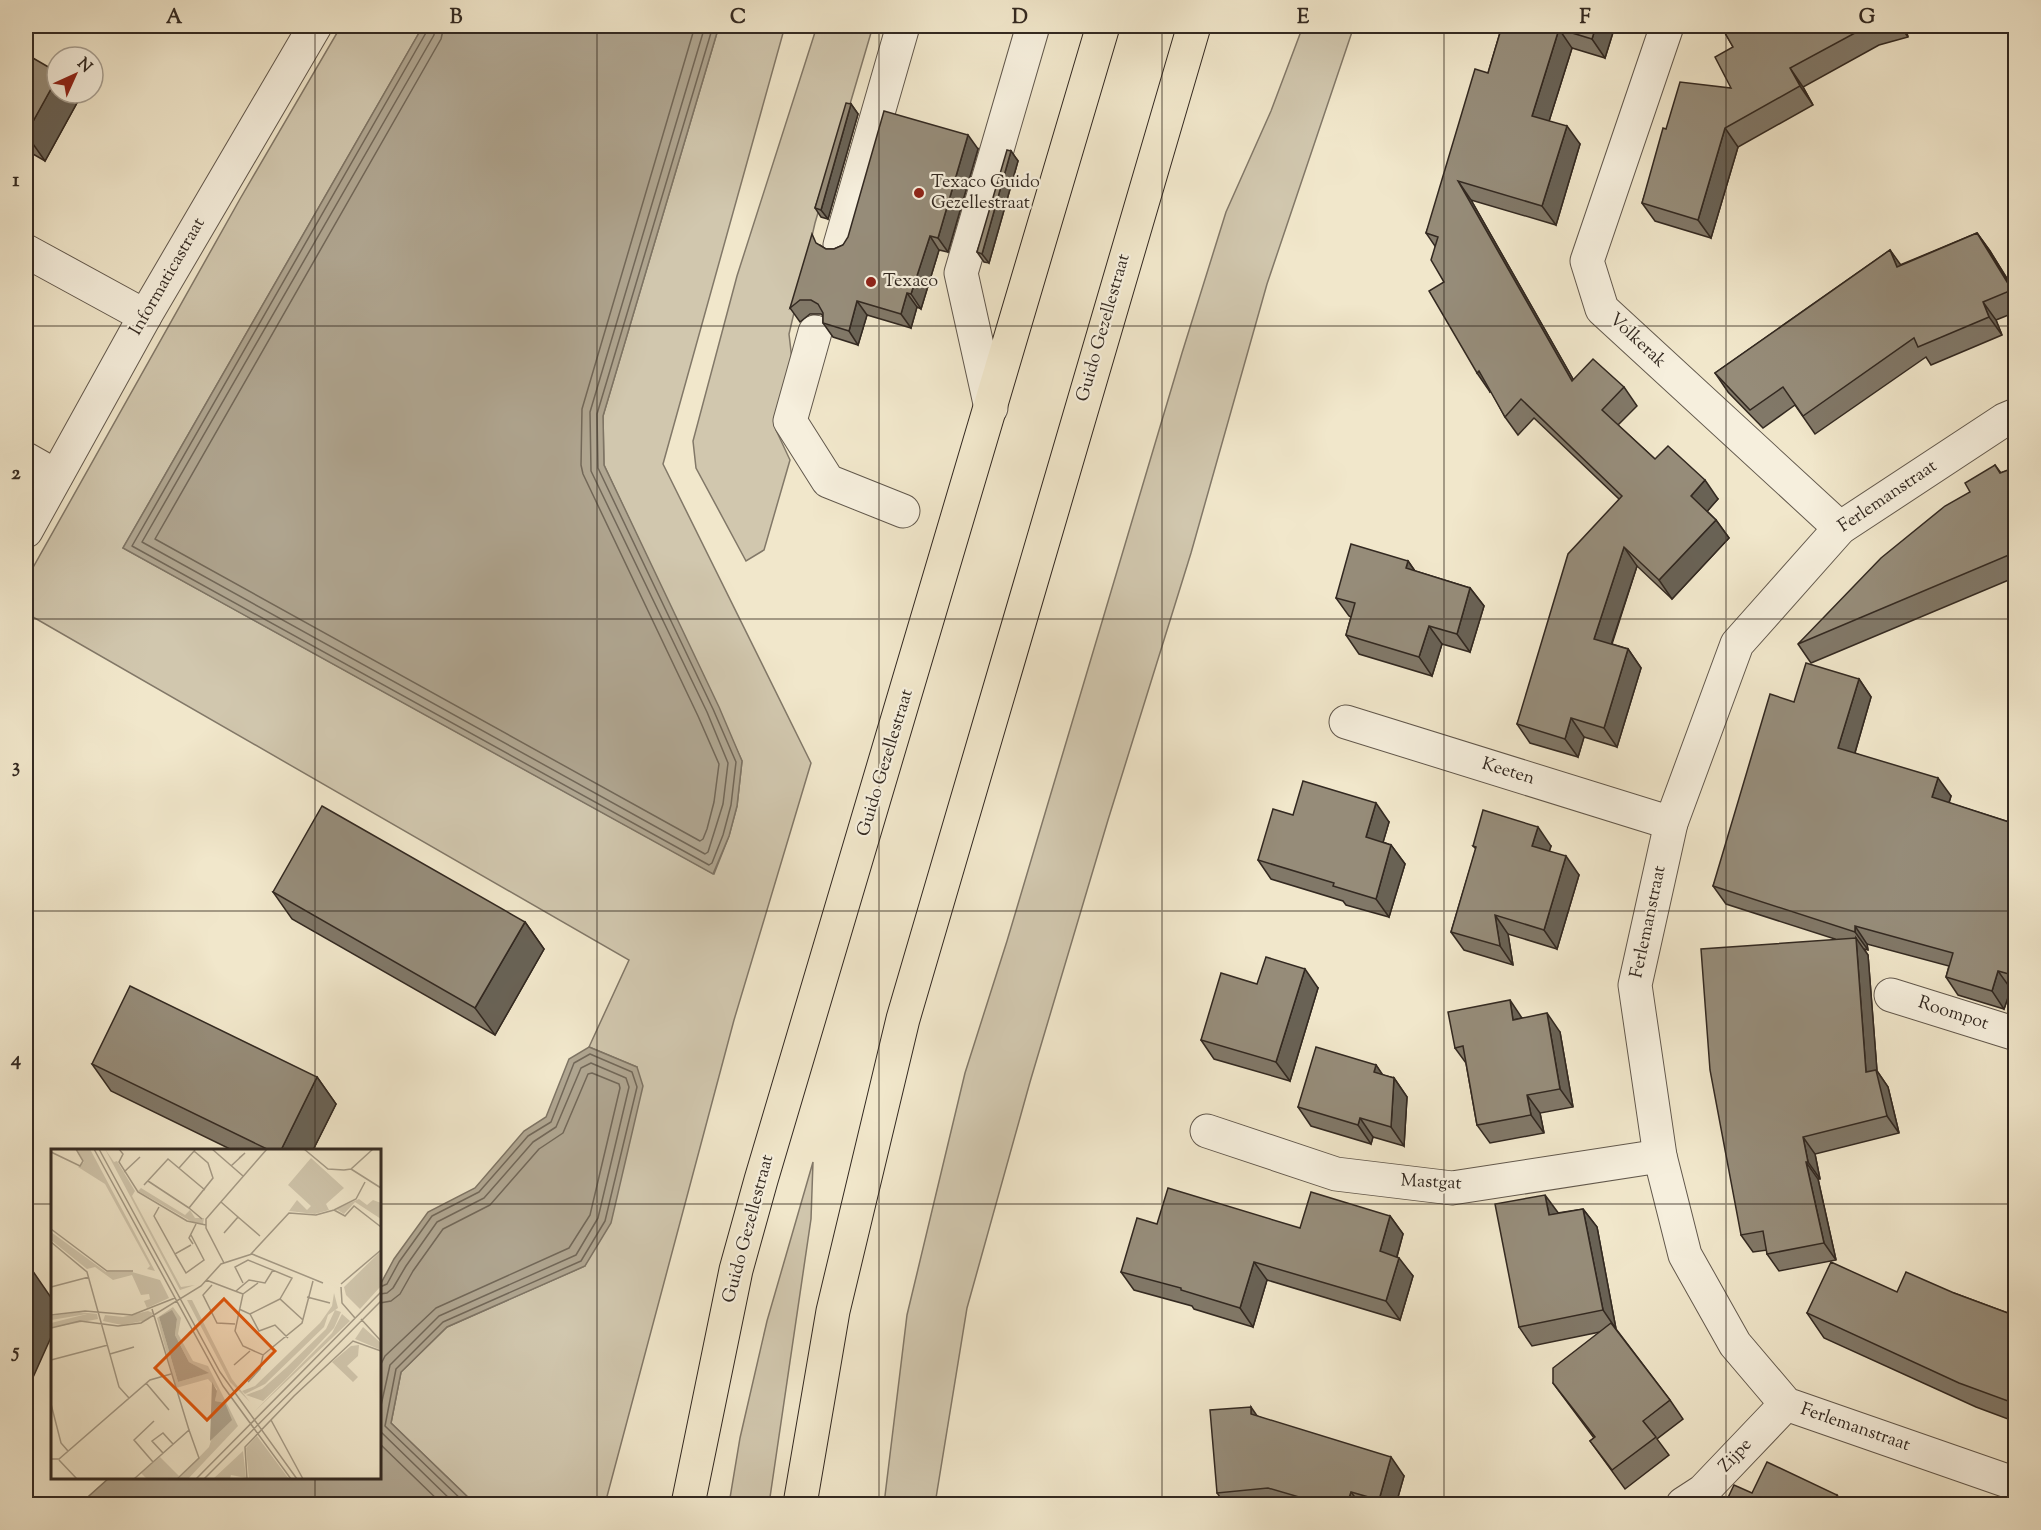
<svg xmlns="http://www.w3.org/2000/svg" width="2041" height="1530" font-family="'Sorts Mill Goudy',serif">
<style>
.green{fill:#d1c7ae;stroke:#827868;stroke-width:1.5}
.water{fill:#b0a691;stroke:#7e7464;stroke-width:1.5}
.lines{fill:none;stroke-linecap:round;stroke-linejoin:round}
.shore{stroke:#726859;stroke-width:1.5}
.minor-casing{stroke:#62584c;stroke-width:35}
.major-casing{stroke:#332921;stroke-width:35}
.minor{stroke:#f6efdd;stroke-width:33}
.major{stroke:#f1e7cb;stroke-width:33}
.wall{fill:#817868;stroke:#332921;stroke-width:1.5}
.shaded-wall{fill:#696255;stroke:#332921;stroke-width:1.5}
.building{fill:#968c79;stroke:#332921;stroke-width:1.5}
.grid{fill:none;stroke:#332921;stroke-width:1.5;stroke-opacity:0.55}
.poi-dot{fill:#8f2418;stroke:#f6efdd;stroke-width:2}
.labels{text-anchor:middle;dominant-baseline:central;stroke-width:4.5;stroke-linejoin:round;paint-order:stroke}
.poi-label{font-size:18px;fill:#332921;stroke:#f6efdd;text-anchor:start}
.street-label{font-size:18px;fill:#332921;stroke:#f6efdd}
.inset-road{fill:none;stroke:#a59b87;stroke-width:1.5}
.view{fill:#df570d;fill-opacity:0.15;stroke:#df570d;stroke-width:3}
.inset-edge{fill:none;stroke:#332921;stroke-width:3}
.neatline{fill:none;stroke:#332921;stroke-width:2}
.grid-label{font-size:20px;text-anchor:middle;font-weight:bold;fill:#332921}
</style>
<rect width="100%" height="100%" fill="#f1e7cb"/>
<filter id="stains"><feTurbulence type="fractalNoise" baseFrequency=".00333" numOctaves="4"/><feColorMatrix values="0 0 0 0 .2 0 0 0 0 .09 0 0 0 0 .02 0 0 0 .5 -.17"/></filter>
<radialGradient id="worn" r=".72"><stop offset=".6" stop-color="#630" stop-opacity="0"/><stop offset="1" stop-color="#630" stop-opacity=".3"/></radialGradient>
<g class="green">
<path d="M341,26H423L123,548L714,874L729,836L737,806L742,761L604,465L603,416L719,26H785L663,464L811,763L734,1020L605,1504H475L391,1423L401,1372L447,1327L585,1266L637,1067L589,1047L629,960L26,613V580L240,199Z"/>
<path d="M817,26H873L815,223L789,334L792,360L776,430L790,460L764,550L746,561L696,468L693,441L737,276Z"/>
<path d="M1303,26H1354L1267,284L1191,553L1108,820L1030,1082L967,1308L935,1504H884L907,1315L965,1073L1007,941L1182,353L1226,212L1271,111Z"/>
<path d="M813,1162L811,1219L769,1504H729L740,1438L767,1321Z"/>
</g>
<g class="water">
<path d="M423,26H719L603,416L604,465L719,707L742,761L737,806L729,836L713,874L123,548Z"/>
<path d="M589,1047L637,1067L643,1086L611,1223L585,1266L447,1327L401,1372L391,1423L475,1504H80L109,1478H380V1285L394,1259L428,1212L475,1188L524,1131L546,1117L569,1059Z"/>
</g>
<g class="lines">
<g class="shore">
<path d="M428,26L427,31L132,546L709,865L712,863L723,835L731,805L736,762L713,709L598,468L597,414L713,26"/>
<path d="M435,26L434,35L142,542L705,854L708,852L723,804L728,763L707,712L591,471L590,412L705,26"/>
<path d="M444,26L441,39L155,539L700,841L703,839L707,829L714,802L719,764L698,716L583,474L581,465L582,409L695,26"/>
<path d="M380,1287L387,1284L399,1262L432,1216L479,1192L528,1136L551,1122L574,1063L590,1054L632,1072L637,1087L605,1221L581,1261L443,1322L396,1369L385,1426L466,1504"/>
<path d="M380,1294L387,1293L393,1288L406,1266L437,1222L484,1198L533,1142L556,1127L581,1068L591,1063L626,1078L629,1087L598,1218L576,1255L439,1316L390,1365L380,1410"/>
<path d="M380,1303L391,1301L400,1294L413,1271L443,1229L490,1205L539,1149L563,1133L588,1074L592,1073L619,1084L620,1088L590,1215L569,1248L436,1308L385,1356L380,1366"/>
<path d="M380,1431L455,1504"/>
<path d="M380,1444L442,1504"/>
</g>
<defs>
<g id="minor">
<path d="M1667,26L1587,261L1602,309L1840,528"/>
<path d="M840,245L903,26"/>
<path d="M26,251L145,316"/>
<path d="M815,332L790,421L828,481L903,511"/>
<path d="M991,408L961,273L1033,26"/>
<path d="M2016,415L2004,420L1840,528L1737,644L1671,823L1635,985L1660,1156L1685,1255L1735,1344L1786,1404L2016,1484"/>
<path d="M26,459L56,476"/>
<path d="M26,531L145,316L315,26"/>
<path d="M1346,722L1671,823"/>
<path d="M1891,995L2016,1034"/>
<path d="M1207,1131L1336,1174L1452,1188L1660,1156"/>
<path d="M1683,1504L1703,1491L1786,1404"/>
</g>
<g id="major">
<path d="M688,1504L736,1270L761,1180L1103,26"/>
<path d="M800,1504L833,1311L903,1019L1194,26"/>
</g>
</defs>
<use href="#minor" class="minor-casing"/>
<use href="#major" class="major-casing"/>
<use href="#minor" class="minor"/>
<use href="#major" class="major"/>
</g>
<g class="wall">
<path d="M1502,26H1615L1605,58L1572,48L1549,121L1580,144L1556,225L1471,200L1573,379L1624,387L1637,406L1618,425L1655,459L1718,499L1707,511L1716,520L1729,538L1672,599L1637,566L1612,644L1628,649L1641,668L1617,747L1584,737L1578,757L1530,743L1517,724L1619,499L1534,418L1518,435L1505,417L1491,391L1490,392L1444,282L1435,246L1426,233L1488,73Z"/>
<path d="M1721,26H1905L1908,37L1879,45L1803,87L1813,105L1738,147L1711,238L1655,221L1642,203L1666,129L1731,88L1733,47Z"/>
<path d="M26,54L57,93H73L78,101L45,161L26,150Z"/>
<path d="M851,104L858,114L828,219L821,217L815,208Z"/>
<path d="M978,149L948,252L939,250L921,309L917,307L911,328L867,315L858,345L833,337L823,323V316L821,314H810L800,322L790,308L820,245L826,249H834L843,245Z"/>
<path d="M1011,151L1018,161L989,263L984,262L977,252Z"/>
<path d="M1977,233L1990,251L2016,293V312L1996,320L2002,335L1931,365L1926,357L1815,434L1795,405L1763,428L1728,392L1715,373L1890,250L1900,265Z"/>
<path d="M1995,465L2001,473L2016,467V577L1811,663L1798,644L1970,492Z"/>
<path d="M1408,561L1415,571L1470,588L1484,606L1470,652L1442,644L1432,676L1359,654L1346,635L1351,617L1349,616L1336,598Z"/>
<path d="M1859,679L1871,697L1855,753L1951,796L1949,803L2009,822L2016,801V990L2011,989L2004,1009L1958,995L1946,977L1949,966L1867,944L1868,950L1864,949L1868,955L1877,1071L1888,1087L1899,1133L1815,1154L1820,1179H1818L1836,1260L1779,1271L1767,1254V1250L1753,1252L1741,1235L1835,939L1726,904L1713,886L1794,702Z"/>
<path d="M1293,815L1389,822L1383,842L1391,845L1405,864L1389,917L1346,905L1343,901L1271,879L1258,860Z"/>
<path d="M1473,846H1551L1549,851L1579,875L1557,949L1508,934L1513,965L1464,950L1451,932L1476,849Z"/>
<path d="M273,892L525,922L544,949L495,1035L292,919Z"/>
<path d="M1257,984L1318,988L1290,1081L1214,1059L1201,1040Z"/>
<path d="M1522,1018L1560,1032L1573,1107L1540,1113L1544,1133L1490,1143L1477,1125L1466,1063L1455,1048Z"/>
<path d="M92,1064L317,1077L336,1104L313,1150H232L111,1091Z"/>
<path d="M1376,1065L1382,1075L1394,1078L1407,1097L1404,1146L1373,1137L1371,1144L1311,1126L1298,1107Z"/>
<path d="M1583,1209L1597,1227L1616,1329L1670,1400L1683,1419L1657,1439L1669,1455L1625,1489L1590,1441L1594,1438L1553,1383L1600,1332L1532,1346L1519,1327L1558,1213Z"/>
<path d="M1390,1216L1403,1234L1397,1257L1413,1276L1400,1320L1267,1280L1253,1327L1194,1309L1192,1306L1134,1290L1121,1272L1157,1224L1300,1228Z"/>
<path d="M1897,1292L1954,1293L2016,1316V1422L1976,1407L1824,1338L1807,1313Z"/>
<path d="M1257,1416L1404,1476L1396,1504H1225L1217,1493Z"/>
</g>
<g class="shaded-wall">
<path d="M1596,26H1615L1605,58L1592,39Z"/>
<path d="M1900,26H1905L1908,37Z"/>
<path d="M1559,29L1572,48L1545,134L1532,116Z"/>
<path d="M1790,68L1803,87L1813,105L1800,86Z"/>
<path d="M57,78V93H73L78,101L45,161L26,134Z"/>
<path d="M851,104L858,114L828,219L821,210Z"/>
<path d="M1567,126L1580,144L1556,225L1542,206Z"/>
<path d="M1725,128L1738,147L1711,238L1698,220Z"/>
<path d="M968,135L978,149L948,252L938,238Z"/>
<path d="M1011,151L1018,161L989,263L982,254Z"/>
<path d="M1458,181L1471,200L1585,400L1572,381Z"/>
<path d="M1977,233L1990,251L2016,293V295Z"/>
<path d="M930,236L939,250L921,309L911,294Z"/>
<path d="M1890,250L1903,268L1897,267Z"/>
<path d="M907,293L917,307L911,328L901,314Z"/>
<path d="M857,301L867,315L858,345L849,331Z"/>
<path d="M1983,302L1996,320L2002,335L1989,317Z"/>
<path d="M1479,371L1492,389L1490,392L1477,373Z"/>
<path d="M1705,480L1718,499L1704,515L1691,496Z"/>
<path d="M1716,520L1729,538L1672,599L1659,580Z"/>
<path d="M1624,547L1637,566L1607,657L1594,639Z"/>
<path d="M1408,561L1421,580L1406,568Z"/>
<path d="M1470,588L1484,606L1470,652L1457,634Z"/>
<path d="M1429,626L1442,644L1432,676L1419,657Z"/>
<path d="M1628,649L1641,668L1617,747L1604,728Z"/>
<path d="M1859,679L1871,697L1851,766L1838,748Z"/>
<path d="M1571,718L1584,737L1578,757L1565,739Z"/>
<path d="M1938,778L1951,796L1945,815L1932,797Z"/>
<path d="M1376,803L1389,822L1379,856L1366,837Z"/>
<path d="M1538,827L1551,846L1545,865L1532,846Z"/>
<path d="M1391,845L1405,864L1389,917L1376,899Z"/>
<path d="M1566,856L1579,875L1557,949L1544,930Z"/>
<path d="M1495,915L1508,934L1513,965L1500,946Z"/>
<path d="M525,922L544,949L495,1035L475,1008Z"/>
<path d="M1855,926L1867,944L1868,950L1855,932Z"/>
<path d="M1856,938L1868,955L1877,1071L1888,1087L1899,1133L1887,1116L1866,1072Z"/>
<path d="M1305,969L1318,988L1290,1081L1276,1062Z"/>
<path d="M1998,971L2011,989L2004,1009L1992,991Z"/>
<path d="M1510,1000L1522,1018L1513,1020Z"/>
<path d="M1547,1013L1560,1032L1573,1107L1560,1089Z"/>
<path d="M1376,1065L1389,1084L1374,1072Z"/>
<path d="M317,1077L336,1104L313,1150H281Z"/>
<path d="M1394,1078L1407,1097L1404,1146L1391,1127Z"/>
<path d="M1527,1095L1540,1113L1544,1133L1531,1115Z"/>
<path d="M1360,1118L1373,1137L1371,1144L1358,1125Z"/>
<path d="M1803,1137L1815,1154L1820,1179L1808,1162Z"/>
<path d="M1806,1162L1818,1179L1836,1260L1824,1243Z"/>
<path d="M1545,1195L1559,1214L1549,1215Z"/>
<path d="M1583,1209L1597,1227L1616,1329L1603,1310Z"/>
<path d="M1390,1216L1403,1234L1393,1270L1380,1251Z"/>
<path d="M1399,1258L1413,1276L1400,1320L1386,1301Z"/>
<path d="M1254,1262L1267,1280L1253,1327L1240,1308Z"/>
<path d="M30,1267L52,1299V1335L26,1393V1276Z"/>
<path d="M1251,1407L1264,1426L1251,1414Z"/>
<path d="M1391,1457L1404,1476L1396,1504H1382L1379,1500Z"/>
<path d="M1351,1492L1360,1504H1347Z"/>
<path d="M1837,1495L1844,1504L1834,1501Z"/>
</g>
<g class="building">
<path d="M1502,26H1596L1592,39L1559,29L1532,116L1567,126L1542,206L1458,181L1572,381L1593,359L1624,387L1602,410L1655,459L1668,446L1705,480L1691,496L1716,520L1659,580L1624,547L1594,639L1628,649L1604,728L1571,718L1565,739L1517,724L1568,554L1622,496L1521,399L1505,417L1479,371L1477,373L1429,291L1444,282L1431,260L1438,237L1426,233L1475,69L1488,73Z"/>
<path d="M1721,26H1870L1866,27L1790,68L1800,86L1725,128L1698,220L1642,203L1663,128L1666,129L1680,82L1731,88L1715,57L1733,47Z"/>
<path d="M26,54L57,72V78L26,134Z"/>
<path d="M846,103L851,104L821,210L815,208Z"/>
<path d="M884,111L968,135L938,238L930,236L911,294L907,293L901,314L857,301L849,331L823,323V313L818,304L811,300H800L790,308L812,234L816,243L826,249H834L843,245L848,237Z"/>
<path d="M1007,150L1011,151L982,254L977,252Z"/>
<path d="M1977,233L2012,290L1983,302L1989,317L1918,347L1914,338L1803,416L1783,387L1750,410L1715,373L1890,250L1897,267Z"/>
<path d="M1995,465L2000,473L2016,467V552L1798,644L1881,558L1945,506L1970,492L1965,483Z"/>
<path d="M1351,544L1408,561L1406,568L1470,588L1457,634L1429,626L1419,657L1346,635L1355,603L1336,598Z"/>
<path d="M1806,663L1859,679L1838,748L1938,778L1932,797L2009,822L2016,801V976L1998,971L1992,991L1946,977L1953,953L1855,926V932L1713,886L1770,694L1794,702Z"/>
<path d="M1303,781L1376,803L1366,837L1391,845L1376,899L1333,886L1334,883L1258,860L1273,809L1293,815Z"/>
<path d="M322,806L525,922L475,1008L273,892Z"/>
<path d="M1483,810L1538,827L1532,846L1566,856L1544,930L1495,915L1500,946L1451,932L1476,847L1473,846Z"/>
<path d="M1856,938L1866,1072L1876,1070L1887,1116L1803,1137L1808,1162H1806L1824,1243L1767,1254L1763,1231L1741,1235L1710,1070L1701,949Z"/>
<path d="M1266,957L1305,969L1276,1062L1201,1040L1221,973L1257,984Z"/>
<path d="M130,986L317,1077L281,1150H269L92,1064Z"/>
<path d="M1510,1000L1513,1020L1547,1013L1560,1089L1527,1095L1531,1115L1477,1125L1463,1046L1455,1048L1448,1012Z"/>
<path d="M1316,1047L1376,1065L1374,1072L1394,1078L1391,1127L1360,1118L1358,1125L1298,1107Z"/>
<path d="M1168,1188L1300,1228L1311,1192L1390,1216L1380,1251L1399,1258L1386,1301L1254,1262L1240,1308L1181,1290V1288L1121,1272L1137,1218L1157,1224Z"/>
<path d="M1545,1195L1549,1215L1583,1209L1603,1310L1519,1327L1495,1204Z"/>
<path d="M1831,1262L1897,1292L1906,1272L1954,1293L2016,1316V1404L1959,1383L1807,1313Z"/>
<path d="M26,1265L30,1267L26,1276Z"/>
<path d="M1611,1323L1670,1400L1643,1421L1656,1437L1612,1470L1590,1441L1595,1437L1553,1383V1368Z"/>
<path d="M1251,1407V1414L1391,1457L1379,1500L1351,1492L1347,1504H1323L1268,1488L1217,1493L1210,1410Z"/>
<path d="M1767,1462L1837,1495L1834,1501L1843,1504H1725L1734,1485L1752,1493Z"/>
</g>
<path class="grid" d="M315,26V1150M597,26V1504M879,26V1504M1162,26V1504M1444,26V1504M1726,26V1504M26,326H2016M26,619H2016M26,911H2016M26,1204H52M380,1204H2016M315,1478V1504"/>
<g class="poi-dot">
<circle cx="919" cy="193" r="6"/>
<circle cx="871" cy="282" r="6"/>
</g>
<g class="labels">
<g class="poi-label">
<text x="931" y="183">Texaco Guido<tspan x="931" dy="21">Gezellestraat</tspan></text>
<text x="883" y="282">Texaco</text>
</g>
<g class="street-label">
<text transform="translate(168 277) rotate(-60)">Informaticastraat</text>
<text transform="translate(1104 328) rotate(-74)">Guido Gezellestraat</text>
<text transform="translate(1637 341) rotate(43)">Volkerak</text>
<text transform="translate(1888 497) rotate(-34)">Ferlemanstraat</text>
<text transform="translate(886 763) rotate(-73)">Guido Gezellestraat</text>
<text transform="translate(1508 772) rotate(17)">Keeten</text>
<text transform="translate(1649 922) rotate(-78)">Ferlemanstraat</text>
<text transform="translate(1953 1014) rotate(18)">Roompot</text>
<text transform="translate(1431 1183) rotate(3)">Mastgat</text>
<text transform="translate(749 1229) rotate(-75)">Guido Gezellestraat</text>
<text transform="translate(1855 1428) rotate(19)">Ferlemanstraat</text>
<text transform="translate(1736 1456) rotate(-47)">Zijpe</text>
</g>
</g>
<g transform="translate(51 1149)">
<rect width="330" height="330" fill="#f1e7cb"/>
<path d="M26,0H39L104,122L96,120L99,117L54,35L27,18L33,13ZM54,0L63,13L66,12L84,42L81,47L130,138L144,136L129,141ZM260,9L293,39L275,55L278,61L264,65L238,62L246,51L256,61L260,57L237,36ZM90,39L134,66L139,61L144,69H153L152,75L143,74L87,42ZM308,50L316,56L322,51L330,54V70L304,53L293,65L285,60ZM0,83L55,123H81L109,131L118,149L96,159L93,152L99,150L98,145L90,146L81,126L62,131L44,118L36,120L0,91ZM330,102V137L309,160L295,146L293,138ZM283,144L287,159L277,166L273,178L214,235L194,245L191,242L204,237L269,174L281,157ZM136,151H141L181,230L199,253L179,233ZM122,158L130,169L127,185L142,212L157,217L187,277L137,330H127L158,298L172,254L164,252L166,240L157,230L125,239L106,169ZM120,162L126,170L124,186L138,213L157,224L127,233L108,168ZM284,161L290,163L283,179L234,231L212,252L195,246L211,240L236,218L275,180ZM97,162L102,164L97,171L71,176L52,172L54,166L72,168ZM28,163L46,165L47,170L0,179V174L36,165L0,171V167ZM291,165L299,172L202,264L281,184ZM312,178L330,194V201L304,190ZM308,196L307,207L296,217L307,228L302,233L281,213L300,197ZM206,287L238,330H198L195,299ZM192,302L195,329L180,326L179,330H162ZM109,308L128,327L125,330H96L90,324Z" fill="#d1c7ae" fill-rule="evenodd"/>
<path d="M121,161L126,170L124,186L138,213L158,224L127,233L108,168ZM161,233L166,242L164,252L174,254L181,271L159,292Z" fill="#b0a691"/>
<path class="inset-road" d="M43,0L172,237L240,330M48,0L169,223L246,330M68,0L72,5L68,13L87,43L136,72L155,76M161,0L192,27M253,0L277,20L293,21L300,20L322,0M143,2L157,14L162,29L138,59L151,70M0,3L29,17L32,12L25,0M180,17L194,4L188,9M128,19L144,1M300,20L330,39M73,23L89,8M97,32L138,59M93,36L117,10L154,41M170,53L187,68L173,84M108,58L103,67L124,105L140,96M283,61L294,67L303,57L330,78M187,68L209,87M0,80L56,122H82M0,93L36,123L68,238L78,249M142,95L138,89L145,75M124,105L135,124L153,111L140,86M201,105L272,134M199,106L238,64L265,66L283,61L305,50L314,33M173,114L155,79V70L216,0M155,131L192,145L184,182L192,197L212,206L251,174L262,132M192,134L184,118L197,111L241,129L229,150M290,135L330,101M161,136L152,146L166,174L184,175M0,138L38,128M290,138L291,154L304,169M185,142L198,131L214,134L222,121M192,145L207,134M256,148L279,154M188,160L199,165L208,182L224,176L237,189M199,165L229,150L252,171M0,166L34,162L81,166L124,149M310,170L330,192M0,179L29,172L67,177L90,174L150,137L170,115L201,105M59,205L83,198M0,211L57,196M183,216L199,202M197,233L209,220L212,206M95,234L118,261M0,255L10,294L17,302M220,271L252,330M112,304L101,292L112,284L122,295M0,310H8L99,231L120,225M8,311L26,330M102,313L83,291L103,272M83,330L138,281L101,160M126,330L148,309L138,281M145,330L330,143M153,330L330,152M196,330L194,298L243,247L302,192L330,202"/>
<path class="view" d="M173,150L224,202L156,271L104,219Z"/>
<rect width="330" height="330" class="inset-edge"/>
</g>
<rect width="2041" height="1530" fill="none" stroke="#f1e7cb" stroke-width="66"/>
<g transform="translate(75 75) rotate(45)"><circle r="28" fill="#f6efdd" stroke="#a8a092" stroke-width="1.5"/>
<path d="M0-4.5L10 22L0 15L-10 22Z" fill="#8f2418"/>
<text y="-9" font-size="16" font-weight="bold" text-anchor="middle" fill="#332921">N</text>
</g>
<rect x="33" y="33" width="1975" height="1464" class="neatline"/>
<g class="grid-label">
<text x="174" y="23">A</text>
<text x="456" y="23">B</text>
<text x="738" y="23">C</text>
<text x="1020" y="23">D</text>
<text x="1303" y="23">E</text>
<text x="1585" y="23">F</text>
<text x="1867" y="23">G</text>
<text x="16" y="186">1</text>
<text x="16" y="479">2</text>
<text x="16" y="772">3</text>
<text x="16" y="1065">4</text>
<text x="16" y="1357">5</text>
</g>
<rect width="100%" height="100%" filter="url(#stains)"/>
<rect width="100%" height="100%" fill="url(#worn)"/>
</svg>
